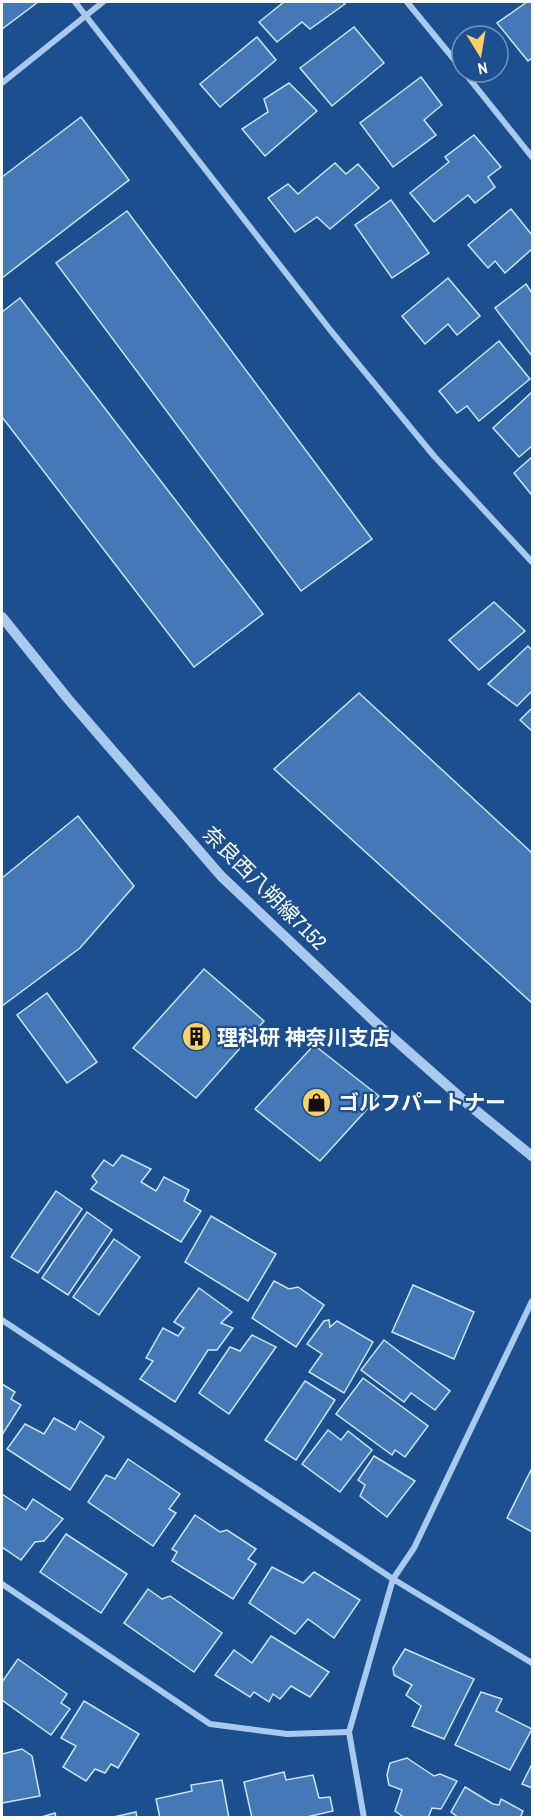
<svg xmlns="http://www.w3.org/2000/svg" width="534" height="1819" font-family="'Archivo Narrow','Noto Sans JP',sans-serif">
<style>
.building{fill:#4478b7;stroke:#cfe3fa;stroke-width:1.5}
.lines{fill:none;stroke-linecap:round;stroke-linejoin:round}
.minor{stroke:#a9c9ee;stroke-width:6}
.tertiary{stroke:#a9c9ee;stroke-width:10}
.labels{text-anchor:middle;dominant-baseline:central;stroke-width:4.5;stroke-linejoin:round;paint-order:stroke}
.street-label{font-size:21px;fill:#fff;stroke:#1b4f8f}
.poi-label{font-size:21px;font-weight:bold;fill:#fff;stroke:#1b4f8f;text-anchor:start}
</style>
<rect width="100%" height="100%" fill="#1b4f8f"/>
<g class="building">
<path d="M2,2H38L2,29Z"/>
<path d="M284,2H343L345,4L310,29L302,22L277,42L259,22Z"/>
<path d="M527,2H532V58L528,61L497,23Z"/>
<path d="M354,27L384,63L332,106L300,68Z"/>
<path d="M257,37L276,60L220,107L200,84Z"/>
<path d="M421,77L442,105L424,120L436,135L393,167L360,123Z"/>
<path d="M289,83L317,111L265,156L242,129L268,112L264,99Z"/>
<path d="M81,117L129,180L2,278V177Z"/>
<path d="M474,135L501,167L488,177L495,187L475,203L468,195L434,222L410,193L449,162L445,157Z"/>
<path d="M335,163L346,174L358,164L379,188L330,229L317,217L295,232L268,198L288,184L298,194Z"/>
<path d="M391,200L429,253L392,278L355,225Z"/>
<path d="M511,209L532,235V249L505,273L495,261L488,268L468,245Z"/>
<path d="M127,211L372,539L301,591L56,263Z"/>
<path d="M448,278L480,316L457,335L448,324L425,344L402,316Z"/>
<path d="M526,284L532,293V356L495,308Z"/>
<path d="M20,298L263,614L194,667L2,417V312Z"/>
<path d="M499,341L530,379L479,421L467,406L457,413L439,391Z"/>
<path d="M532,392V446L519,457L493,428Z"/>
<path d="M532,457V492L531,494L514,473Z"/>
<path d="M494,602L525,631L479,670L449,640Z"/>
<path d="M528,646L532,650V691L517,706L488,684Z"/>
<path d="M359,693L532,853V1003L274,769Z"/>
<path d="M532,708V731L520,720Z"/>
<path d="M78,816L134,886L80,948L2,1006V878Z"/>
<path d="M204,969L264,1021L196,1098L133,1048Z"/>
<path d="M47,993L97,1062L67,1083L17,1015Z"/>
<path d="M314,1045L379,1096L320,1161L255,1109Z"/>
<path d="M122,1155L151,1169L141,1182L156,1191L164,1177L189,1190L184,1201L201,1211L181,1242L91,1189L97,1182L92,1176L104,1160L113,1166Z"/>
<path d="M56,1191L82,1209L38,1273L11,1257Z"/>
<path d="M87,1212L112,1230L68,1295L42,1278Z"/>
<path d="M211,1216L276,1254L248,1301L185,1262Z"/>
<path d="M114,1239L140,1257L99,1315L73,1297Z"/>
<path d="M274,1281L289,1289L298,1287L324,1305L296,1347L252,1318Z"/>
<path d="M413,1285L474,1312L454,1359L392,1332Z"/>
<path d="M199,1288L232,1312L221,1323L233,1328L217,1350H208L175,1402L140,1379L153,1361L146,1358L163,1328L178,1336L184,1328L174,1322Z"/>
<path d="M329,1320L330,1327L337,1321L373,1342L344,1393L309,1372L322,1354L307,1344L324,1321Z"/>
<path d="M252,1335L276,1347L229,1414L199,1393L230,1347L240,1351Z"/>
<path d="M384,1340L450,1391L435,1410L411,1393L404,1402L361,1370Z"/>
<path d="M363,1378L428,1426L405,1457L395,1450L392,1455L336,1414Z"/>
<path d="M305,1381L335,1400L296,1460L265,1440Z"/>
<path d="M2,1384L15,1392L11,1399L21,1405L2,1435Z"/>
<path d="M54,1418L75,1430L80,1421L104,1437L70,1490L7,1449L25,1424L44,1434Z"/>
<path d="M328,1430L341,1440L348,1431L372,1450L340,1492L302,1464Z"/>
<path d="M374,1456L415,1481L387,1517L360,1496L365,1485L358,1480Z"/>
<path d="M128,1459L180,1494L169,1509L176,1513L153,1546L88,1502L106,1475L115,1479Z"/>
<path d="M532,1468V1532L507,1518Z"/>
<path d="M2,1494L26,1510L33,1499L63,1519L44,1541L35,1542L21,1560L2,1547Z"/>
<path d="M195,1515L220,1532L227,1530L256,1549L248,1559L256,1564L233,1599L172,1561L177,1552L172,1549Z"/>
<path d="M66,1534L127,1574L101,1613L40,1572Z"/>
<path d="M272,1567L303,1583L314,1572L360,1600L334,1638L308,1619L295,1634L249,1603Z"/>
<path d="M148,1589L162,1599L170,1596L222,1633L194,1672L124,1623Z"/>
<path d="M271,1636L329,1672L310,1697L291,1686L280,1699L273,1694L269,1702L254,1692L250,1697L215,1675L234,1650L252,1663Z"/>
<path d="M405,1649L474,1679L444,1739L412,1726L421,1706L406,1695L412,1685L394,1675L393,1668Z"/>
<path d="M18,1659L67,1694L61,1703L70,1709L51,1735L2,1700V1682Z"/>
<path d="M481,1692L502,1699L496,1711L532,1729L510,1770L455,1745Z"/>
<path d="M84,1701L139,1734L118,1768L111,1764L105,1773L95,1769L86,1781L63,1767L76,1746L61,1738Z"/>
<path d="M22,1749L32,1756L40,1796L2,1803V1754Z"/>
<path d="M407,1758L434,1776L440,1774L457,1781L441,1809L432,1808L428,1818H405L395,1811L402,1790L389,1785L387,1775L390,1763Z"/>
<path d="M532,1764V1788L522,1784Z"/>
<path d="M284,1772L286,1780L313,1775L319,1798L330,1797L333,1811L302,1818H252L244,1782Z"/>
<path d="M222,1780L229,1818H160L156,1799L192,1791L191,1785Z"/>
<path d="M465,1787L493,1804L499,1805L501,1799L523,1811L520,1818H459L451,1812Z"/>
<path d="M136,1812L137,1818H109Z"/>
<path d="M55,1813L56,1818H38Z"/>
</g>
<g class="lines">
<g class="minor">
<path d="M75,2L331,331L434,456L532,562"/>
<path d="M407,2L462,69"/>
<path d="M464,72L532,157"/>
<path d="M2,83L103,2"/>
<path d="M2,1320L393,1579L532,1663"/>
<path d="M2,1584L210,1724L287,1734L349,1732"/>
<path d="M364,1818L349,1732L393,1579L414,1548L532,1301"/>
</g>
<path class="tertiary" d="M2,617L68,699L221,876L376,1023L469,1105L532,1156"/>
</g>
<defs>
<symbol id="building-disc" viewBox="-11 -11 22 22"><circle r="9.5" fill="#ffd166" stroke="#1b4f8f"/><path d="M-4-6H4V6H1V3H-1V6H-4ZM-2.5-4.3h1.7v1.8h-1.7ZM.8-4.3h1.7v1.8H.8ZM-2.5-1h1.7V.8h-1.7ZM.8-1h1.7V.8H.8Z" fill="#111"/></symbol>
<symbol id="shop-disc" viewBox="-11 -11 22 22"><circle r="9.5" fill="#ffd166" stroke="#1b4f8f"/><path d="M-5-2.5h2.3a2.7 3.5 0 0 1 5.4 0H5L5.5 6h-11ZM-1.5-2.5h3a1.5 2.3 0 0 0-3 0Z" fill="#111"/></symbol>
</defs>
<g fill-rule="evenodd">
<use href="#building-disc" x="180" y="1020" width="33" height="33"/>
<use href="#shop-disc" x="300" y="1086" width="33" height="33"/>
</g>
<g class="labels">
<g class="street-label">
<text transform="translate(265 888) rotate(45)">奈良西八朔線7152</text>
</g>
<g class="poi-label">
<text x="217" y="1037">理科研 神奈川支店</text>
<text x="338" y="1102">ゴルフパートナー</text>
</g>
</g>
<rect width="534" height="1819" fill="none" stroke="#ffffff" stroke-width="6"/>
<g transform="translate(480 54) rotate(169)"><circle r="28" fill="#1b4f8f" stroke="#7695bc" stroke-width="1.5"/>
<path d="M0-4.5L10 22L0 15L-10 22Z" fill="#ffd166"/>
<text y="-9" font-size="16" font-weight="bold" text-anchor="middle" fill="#ffffff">N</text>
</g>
</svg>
